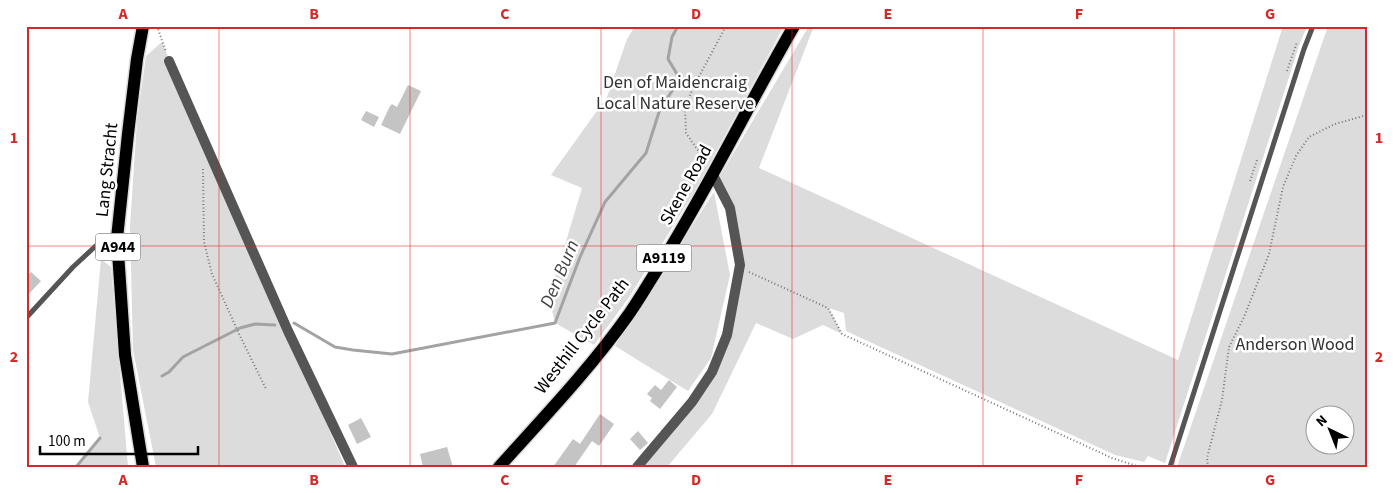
<svg xmlns="http://www.w3.org/2000/svg" width="1393" height="493" font-family="'Source Sans 3',sans-serif">
<style>
.green{fill:#dcdcdc;fill-rule:evenodd}
.lines{fill:none;stroke-linecap:round;stroke-linejoin:round}
.stream{stroke:#a3a3a3;stroke-width:3}
.building{fill:#c4c4c4}
.primary-casing{stroke:#dbdbdb;stroke-width:15}
.path{stroke:#777;stroke-width:2;stroke-dasharray:1 2.5;stroke-linecap:butt}
.lane{stroke:#555;stroke-width:5}
.street{stroke:#555;stroke-width:10}
.primary{stroke:#000;stroke-width:12}
.grid{fill:none;stroke:#d62828;stroke-width:1;stroke-opacity:0.55}
.labels{text-anchor:middle;dominant-baseline:central;stroke-width:5;stroke-linejoin:round;paint-order:stroke}
.shield{fill:#fff;stroke:#4c4c4c;stroke-width:1}
.shield-label{font-size:16px;font-weight:bold;fill:#000}
.park-label{font-size:18px;fill:#333;stroke:#fff}
.street-label{font-size:18px;fill:#000;stroke:#fff}
.water-label{font-size:19px;font-style:italic;fill:#444;stroke:#fff}
.neatline{fill:none;stroke:#d62828;stroke-width:2}
.grid-label{font-size:16px;text-anchor:middle;font-weight:bold;fill:#d62828}
</style>
<rect width="100%" height="100%" fill="#fff"/>
<g class="green">
<path d="M635,26H784L696,189L630,296L594,345L555,323L549,298L582,188L551,175L607,97L627,39Z"/>
<path d="M809,26H814L759,168L1178,360L1283,26H1307L1299,46L1165,463L1148,456L1144,462L1115,455L846,331L844,313L829,308L842,334L823,325L793,339L756,323L712,414L667,467H637L712,372L740,268L730,208L717,181Z"/>
<path d="M1328,26H1367V467H1177ZM1316,416H1346V446H1316Z"/>
<path d="M162,42L177,79L288,331L345,467H156L133,350L130,226L137,120L146,56Z"/>
<path d="M714,192L730,275L711,358L688,391L615,346Z"/>
<path d="M101,259L111,267L128,467H76L100,438L88,402Z"/>
</g>
<g class="lines">
<g class="stream">
<path d="M294,323L335,347L353,350L392,354L555,323L580,257L605,202L646,153L660,109L680,79L668,59L672,37L678,26"/>
<path d="M162,376L169,372L183,357L240,328L255,324L275,325"/>
<path d="M76,467L100,438"/>
</g>
</g>
<g class="building">
<path d="M408,85L421,91L400,134L381,125L390,106L392,104L397,107Z"/>
<path d="M366,111L379,117L374,127L361,120Z"/>
<path d="M31,272L41,281L26,297V277Z"/>
<path d="M669,380L677,387L660,409L650,401L652,398L647,394L655,385L661,390Z"/>
<path d="M600,414L614,424L599,446L592,441L574,467H553L573,439L580,444Z"/>
<path d="M361,418L371,437L357,444L348,425Z"/>
<path d="M638,431L648,443L640,450L630,439Z"/>
<path d="M447,447L453,467H423L420,454Z"/>
</g>
<g class="lines">
<defs>
<g id="primary">
<path d="M143,467L125,355L117,238L128,134L137,59L143,26"/>
<path d="M499,467C544,417 590,369 629,314C639,300 648,284 657,270C707,191 747,107 794,26"/>
</g>
</defs>
<use href="#primary" class="primary-casing"/>
<g class="path">
<path d="M157,26L166,52"/>
<path d="M1287,71L1297,42"/>
<path d="M706,162L686,133L685,106L695,84L726,26"/>
<path d="M203,169L204,242L212,274L240,336L266,389"/>
<path d="M1250,181L1257,160"/>
<path d="M749,272L828,308L842,334L1112,458L1140,467"/>
<path d="M1208,467L1207,458L1222,400L1229,347L1244,317L1269,254L1283,187L1296,156L1309,137L1335,124L1367,115"/>
</g>
<g class="lane">
<path d="M26,318L73,267L100,242L115,238"/>
<path d="M1170,467L1304,49L1313,26"/>
</g>
<g class="street">
<path d="M169,61L288,331L353,467"/>
<path d="M637,467L692,402L712,372L727,335L740,265L730,208L713,175"/>
</g>
<use href="#primary" class="primary"/>
</g>
<path class="grid" d="M219,26V467M410,26V467M601,26V467M792,26V467M983,26V467M1174,26V467M26,246H1367"/>
<g class="labels">
<g class="shield">
<rect x="95.5" y="233.5" width="45" height="27" rx="4"/>
<rect x="636.5" y="244.5" width="55" height="27" rx="4"/>
</g>
<g class="shield-label">
<text x="118" y="247">A944</text>
<text x="664" y="258">A9119</text>
</g>
<g class="park-label">
<text x="675" y="82">Den of Maidencraig<tspan x="675" dy="21">Local Nature Reserve</tspan></text>
<text x="1295" y="344">Anderson Wood</text>
</g>
<g class="street-label">
<text transform="translate(107 170) rotate(-84)">Lang Stracht</text>
<text transform="translate(686 185) rotate(-61)">Skene Road</text>
<text transform="translate(582 336) rotate(-52)">Westhill Cycle Path</text>
</g>
<g class="water-label">
<text transform="translate(560 274) rotate(-67)">Den Burn</text>
</g>
</g>
<rect width="1393" height="493" fill="none" stroke="#ffffff" stroke-width="55"/>
<g transform="translate(1330 430) rotate(317)"><circle r="24" fill="#ffffff" stroke="#999999"/>
<path d="M0-4L9 19L0 12L-9 19Z" fill="#000000"/>
<text y="-8" font-size="14" font-weight="bold" text-anchor="middle" fill="#000000">N</text>
</g>
<path d="M40 446v8h158v-8" fill="none" stroke="#000000" stroke-width="2.5"/>
<text x="48" y="446" font-size="15" fill="#000000" stroke="#ffffff" stroke-width="4" paint-order="stroke">100 m</text>
<rect x="28" y="28" width="1338" height="438" class="neatline"/>
<g class="grid-label">
<text x="123" y="19">A</text>
<text x="314" y="19">B</text>
<text x="505" y="19">C</text>
<text x="696" y="19">D</text>
<text x="888" y="19">E</text>
<text x="1079" y="19">F</text>
<text x="1270" y="19">G</text>
<text x="14" y="143">1</text>
<text x="1379" y="143">1</text>
<text x="14" y="362">2</text>
<text x="1379" y="362">2</text>
<text x="123" y="485">A</text>
<text x="314" y="485">B</text>
<text x="505" y="485">C</text>
<text x="696" y="485">D</text>
<text x="888" y="485">E</text>
<text x="1079" y="485">F</text>
<text x="1270" y="485">G</text>
</g>
</svg>
